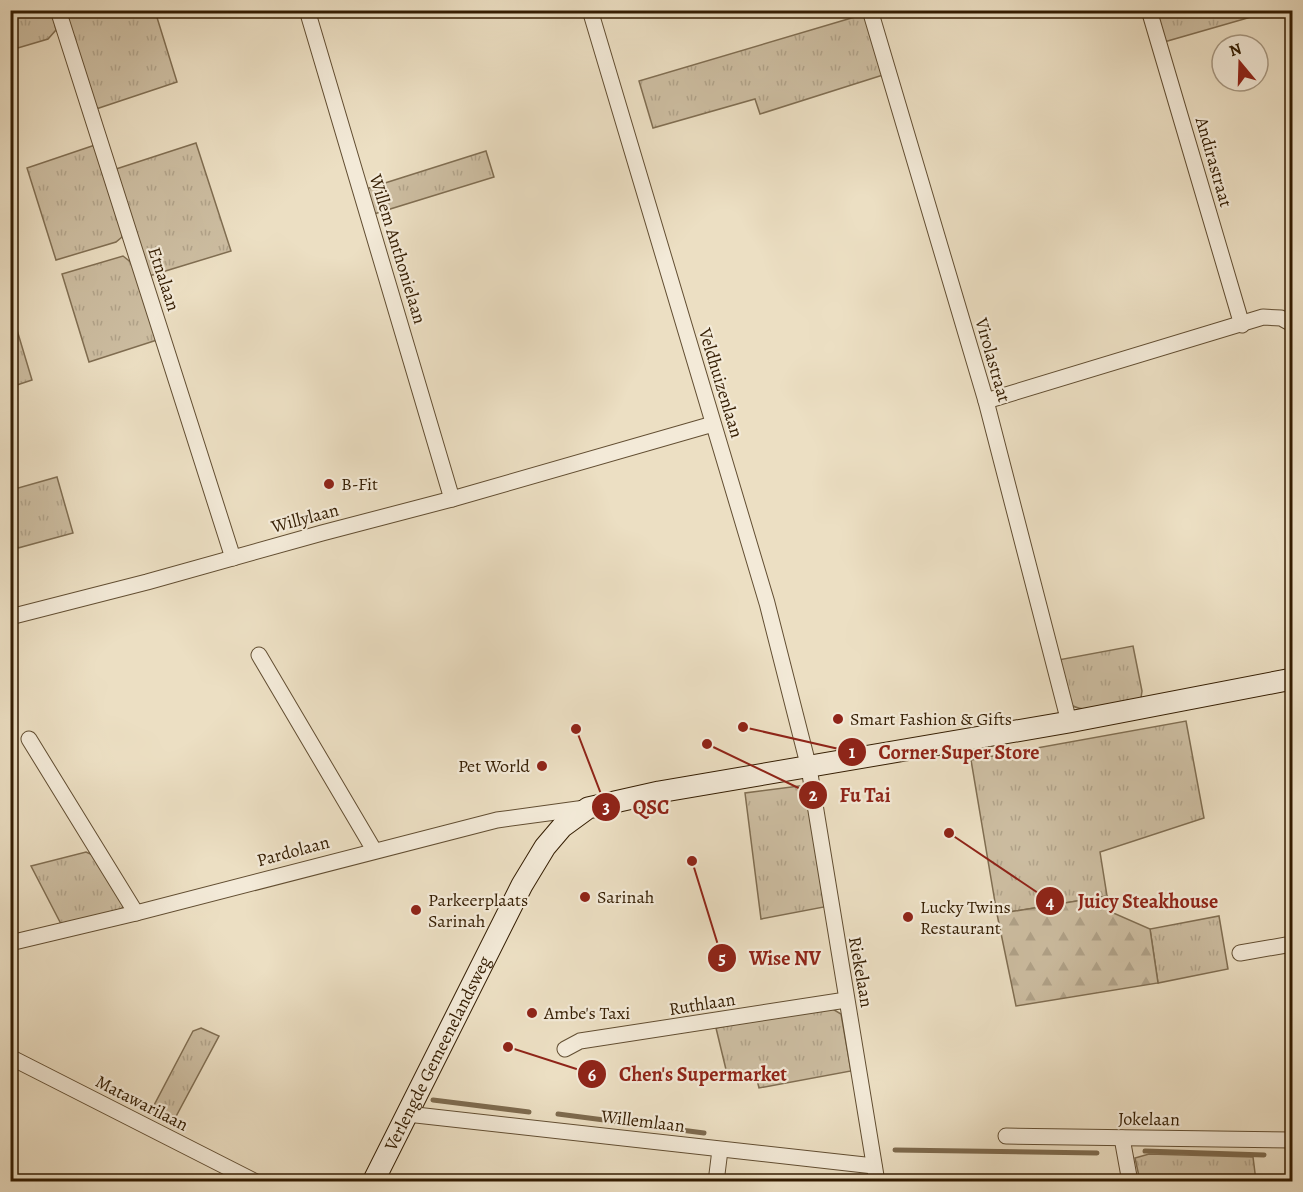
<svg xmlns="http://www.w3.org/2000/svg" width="1303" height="1192" font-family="Alegreya,serif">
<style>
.grass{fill:url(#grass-tufts);stroke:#806e52;stroke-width:1.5}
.forest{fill:url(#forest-firs);stroke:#806e52;stroke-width:1.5}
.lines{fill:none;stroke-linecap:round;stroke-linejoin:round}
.stream{stroke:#7d6a4e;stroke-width:5}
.street-casing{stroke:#624e32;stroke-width:17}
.secondary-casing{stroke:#341d02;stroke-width:23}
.street{stroke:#f3ead8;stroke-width:15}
.secondary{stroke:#f3ead8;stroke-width:21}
.poi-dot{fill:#8f2418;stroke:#f3ead8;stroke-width:2}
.labels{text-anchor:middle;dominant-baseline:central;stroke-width:4.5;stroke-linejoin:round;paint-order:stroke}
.street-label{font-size:18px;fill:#341d02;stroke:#f3ead8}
.poi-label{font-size:18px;fill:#341d02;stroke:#f3ead8;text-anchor:start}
.leader{fill:none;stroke:#8f2418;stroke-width:2}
.callout-dot{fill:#8f2418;stroke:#f3ead8;stroke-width:2}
.mark-label{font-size:18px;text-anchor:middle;font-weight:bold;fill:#fff}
.callout-label{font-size:20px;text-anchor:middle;font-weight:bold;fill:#8f2418;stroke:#f3ead8;stroke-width:4.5;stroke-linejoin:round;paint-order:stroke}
</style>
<defs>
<pattern id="grass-tufts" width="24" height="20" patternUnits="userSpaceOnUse" patternTransform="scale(1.5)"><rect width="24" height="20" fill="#cdbea2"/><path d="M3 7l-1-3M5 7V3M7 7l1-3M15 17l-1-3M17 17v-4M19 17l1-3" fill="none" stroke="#b1a38a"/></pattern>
<pattern id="forest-firs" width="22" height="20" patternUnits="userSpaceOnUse" patternTransform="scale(1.5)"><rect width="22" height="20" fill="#cdbea2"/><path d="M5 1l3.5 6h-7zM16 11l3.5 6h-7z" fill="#b1a38a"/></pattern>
</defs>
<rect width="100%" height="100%" fill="#ecdfc3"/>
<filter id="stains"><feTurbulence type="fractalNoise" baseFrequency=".00333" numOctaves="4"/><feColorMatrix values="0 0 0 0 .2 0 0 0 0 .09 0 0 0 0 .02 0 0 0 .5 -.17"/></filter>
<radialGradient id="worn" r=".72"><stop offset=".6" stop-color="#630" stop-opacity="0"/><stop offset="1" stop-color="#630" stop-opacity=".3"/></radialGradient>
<g class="grass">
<path d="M1155,10L1272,11L1164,42Z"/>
<path d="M10,11H52L56,30L48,39L11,50Z"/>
<path d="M65,11H155L177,82L96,109Z"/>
<path d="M865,14L883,75L760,114L755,99L653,128L639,81Z"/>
<path d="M196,143L231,251L149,276L116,169Z"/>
<path d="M95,145L122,231V237L116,242L56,260L27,168Z"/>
<path d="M486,151L494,177L374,214L366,189Z"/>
<path d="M123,256L133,264L157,340L89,362L62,274Z"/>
<path d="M11,310L32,380L11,387H10Z"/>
<path d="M57,477L73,533L18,548L11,524V490Z"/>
<path d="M1133,646L1142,691L1141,698C1120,703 1090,716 1071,705L1058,660Z"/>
<path d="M1186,721L1204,818L1100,852L1107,896L997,914L971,760Z"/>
<path d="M807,785L824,907L761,919L745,793Z"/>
<path d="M86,852L95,856L124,904L121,910L61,924L31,866Z"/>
<path d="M1219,916L1228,969L1158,983L1150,929Z"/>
<path d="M821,1008H831L841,1014L851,1071L759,1088L756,1076L729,1082L716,1028Z"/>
<path d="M201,1028L219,1036L173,1122L151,1111L193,1031Z"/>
<path d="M1149,1154L1253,1157L1256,1181H1140L1135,1158Z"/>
</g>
<path class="forest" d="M1107,896L1111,912L1150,929L1158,983L1016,1006L997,914Z"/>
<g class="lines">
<g class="stream">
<path d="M433,1100L529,1112"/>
<path d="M558,1114L704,1133"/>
<path d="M895,1150L1097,1153"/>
<path d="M1145,1151L1264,1155"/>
</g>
<defs>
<g id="street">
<path d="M58,10L233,558"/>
<path d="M307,10L452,499"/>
<path d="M590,10L767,603L809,768L877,1182"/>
<path d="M870,10L986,401L1069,722"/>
<path d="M1149,10L1242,325"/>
<path d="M986,401L1263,317L1281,318L1292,324"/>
<path d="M10,617L147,582L322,533L452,499L713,424"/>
<path d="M259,655L374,850"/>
<path d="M29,739L136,913"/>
<path d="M10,943L136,913L497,820L585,808"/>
<path d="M1240,953L1292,944"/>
<path d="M565,1049L580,1041L846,1000"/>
<path d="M10,1057L256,1182"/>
<path d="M407,1114L874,1166"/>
<path d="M1006,1136L1292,1140"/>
<path d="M1122,1138L1130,1182"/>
<path d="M716,1182L720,1150"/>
</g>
<g id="secondary">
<path id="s1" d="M373,1182L522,885L545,847L562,827L588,808L659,792L1069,722L1292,679"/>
</g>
</defs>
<use href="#street" class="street-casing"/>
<use href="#secondary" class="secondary-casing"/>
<use href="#street" class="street"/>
<use href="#secondary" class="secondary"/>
</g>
<g class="poi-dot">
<circle cx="329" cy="484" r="6"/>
<circle cx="838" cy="719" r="6"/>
<circle cx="542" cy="766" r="6"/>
<circle cx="585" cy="897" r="6"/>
<circle cx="416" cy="910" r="6"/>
<circle cx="908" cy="917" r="6"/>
<circle cx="532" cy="1013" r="6"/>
</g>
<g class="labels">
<g class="street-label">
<text transform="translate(1214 162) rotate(74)">Andirastraat</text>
<text transform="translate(398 249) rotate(73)">Willem Anthonielaan</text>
<text transform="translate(164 279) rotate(72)">Etnalaan</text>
<text transform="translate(993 360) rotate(74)">Virolastraat</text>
<text transform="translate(721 383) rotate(73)">Veldhuizenlaan</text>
<text transform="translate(305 518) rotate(-15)">Willylaan</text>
<text transform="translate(293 851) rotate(-15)">Pardolaan</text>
<text transform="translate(861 972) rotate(80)">Riekelaan</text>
<text transform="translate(702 1004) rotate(-9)">Ruthlaan</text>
<text stroke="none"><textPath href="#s1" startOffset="144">Verlengde Gemeenelandsweg</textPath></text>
<text transform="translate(142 1103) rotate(27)">Matawarilaan</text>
<text transform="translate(1149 1119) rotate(1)">Jokelaan</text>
<text transform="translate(643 1121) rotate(7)">Willemlaan</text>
</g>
<g class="poi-label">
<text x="341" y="484">B-Fit</text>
<text x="850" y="719">Smart Fashion &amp; Gifts</text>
<text x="530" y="766" text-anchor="end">Pet World</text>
<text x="597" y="897">Sarinah</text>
<text x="428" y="900">Parkeerplaats<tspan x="428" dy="21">Sarinah</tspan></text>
<text x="920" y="907">Lucky Twins<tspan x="920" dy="21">Restaurant</tspan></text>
<text x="544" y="1013">Ambe's Taxi</text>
</g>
</g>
<path class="leader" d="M743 727L852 752M707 744L813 795M576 729L606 807M949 833L1050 901M692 861L722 958M508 1047L592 1074"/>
<g class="callout-dot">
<circle cx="743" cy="727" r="6"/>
<circle cx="707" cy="744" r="6"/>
<circle cx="576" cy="729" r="6"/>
<circle cx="949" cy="833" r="6"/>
<circle cx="692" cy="861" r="6"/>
<circle cx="508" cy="1047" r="6"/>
<circle cx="852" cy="752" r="15"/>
<circle cx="813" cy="795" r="15"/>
<circle cx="606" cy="807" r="15"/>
<circle cx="1050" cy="901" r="15"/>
<circle cx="722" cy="958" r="15"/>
<circle cx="592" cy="1074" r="15"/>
</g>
<g class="mark-label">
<text x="852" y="758">1</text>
<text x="813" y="801">2</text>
<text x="606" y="813">3</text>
<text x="1050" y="908">4</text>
<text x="722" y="964">5</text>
<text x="592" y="1081">6</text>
</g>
<g class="callout-label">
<text x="959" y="759">Corner Super Store</text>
<text x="865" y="802">Fu Tai</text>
<text x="651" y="814">QSC</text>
<text x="1148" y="908">Juicy Steakhouse</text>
<text x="785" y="965">Wise NV</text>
<text x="703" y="1081">Chen's Supermarket</text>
</g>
<rect width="1303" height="1192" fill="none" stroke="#ecdfc3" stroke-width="36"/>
<rect x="12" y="12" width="1279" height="1168" fill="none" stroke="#341d02" stroke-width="3"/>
<rect x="18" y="18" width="1267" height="1156" fill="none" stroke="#341d02" stroke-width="1.5"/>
<g transform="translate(1240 63) rotate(341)"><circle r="28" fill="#f3ead8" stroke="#a79882" stroke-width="1.5"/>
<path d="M0-4.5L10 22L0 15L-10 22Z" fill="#8f2418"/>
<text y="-9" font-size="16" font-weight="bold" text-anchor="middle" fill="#341d02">N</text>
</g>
<rect width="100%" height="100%" filter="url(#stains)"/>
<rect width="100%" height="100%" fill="url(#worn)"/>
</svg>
